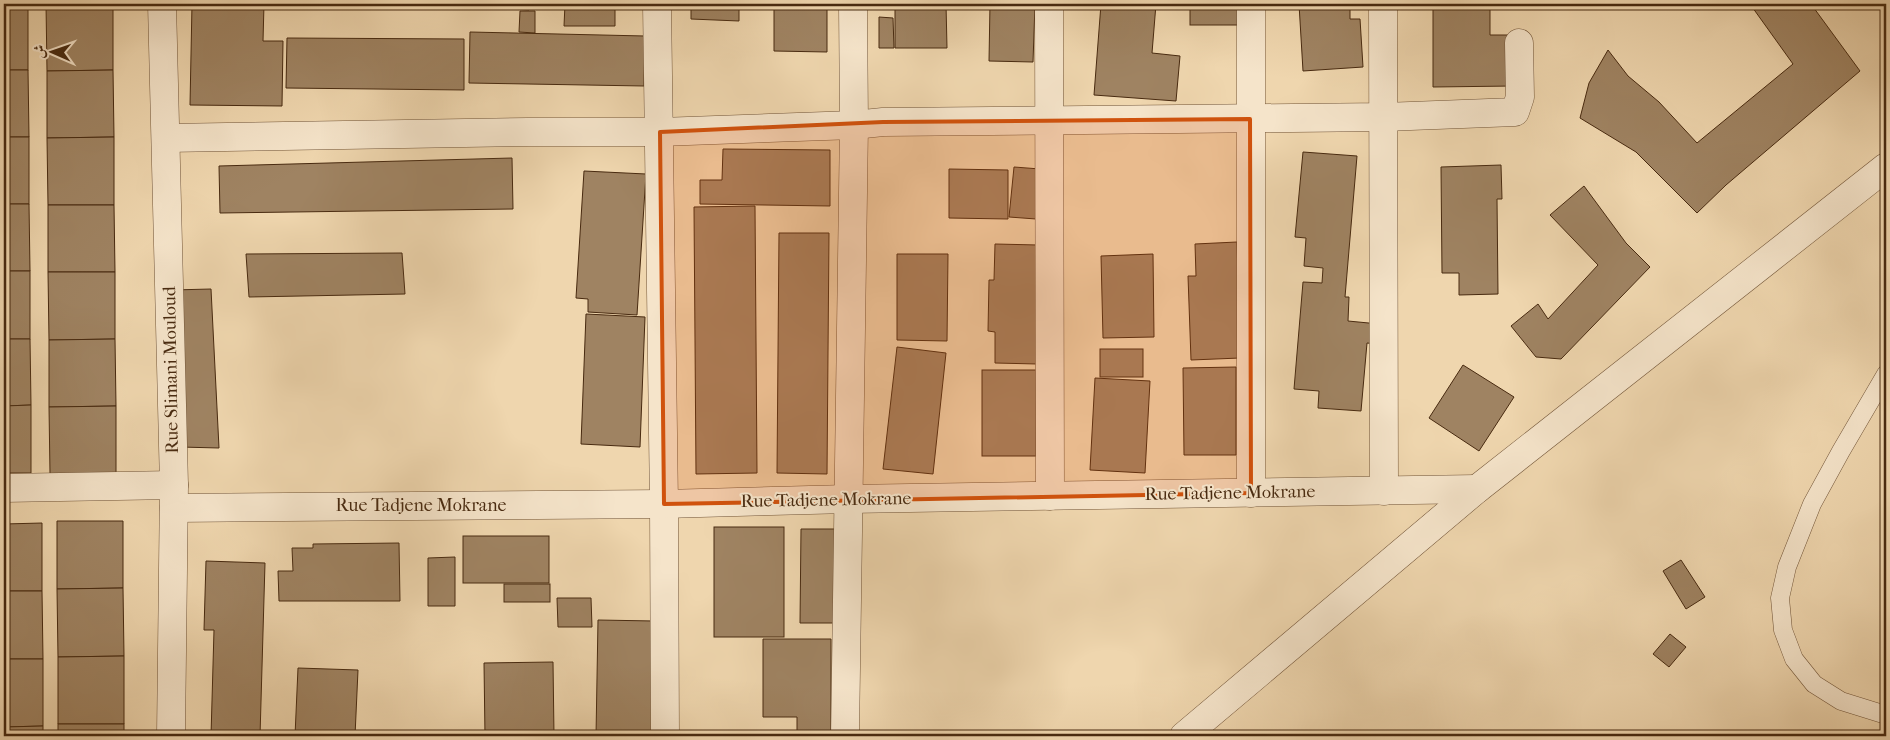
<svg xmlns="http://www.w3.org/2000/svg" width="1890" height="740" font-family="'IM FELL French Canon',Amiri,serif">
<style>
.building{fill:#9f8362;stroke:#482a10}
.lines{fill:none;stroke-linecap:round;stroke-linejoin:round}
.service-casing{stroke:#725538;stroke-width:19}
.minor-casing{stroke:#725538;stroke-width:29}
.service{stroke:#f5e4ca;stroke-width:18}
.minor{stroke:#f5e4ca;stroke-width:28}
.marked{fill:#d0520d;fill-opacity:0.2;stroke:#d0520d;stroke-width:4;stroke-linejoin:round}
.labels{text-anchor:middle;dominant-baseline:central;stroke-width:4;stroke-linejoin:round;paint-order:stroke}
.street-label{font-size:18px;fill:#482a10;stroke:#f5e4ca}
</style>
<rect width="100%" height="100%" fill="#efd6ae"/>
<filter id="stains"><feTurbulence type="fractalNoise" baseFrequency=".004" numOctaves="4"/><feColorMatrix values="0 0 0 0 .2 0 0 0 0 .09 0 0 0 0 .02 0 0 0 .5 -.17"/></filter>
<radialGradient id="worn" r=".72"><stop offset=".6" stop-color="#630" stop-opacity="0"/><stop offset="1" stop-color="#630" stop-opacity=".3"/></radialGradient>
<g class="building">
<rect x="4" y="4" width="24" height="66"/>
<path d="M46,4H113V70L47,71Z"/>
<path d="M192,4H264L263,41H283L282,106L190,105Z"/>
<rect x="314" y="4" width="115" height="2"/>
<path d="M438,4H529V10Z"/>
<path d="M565,4H615V26H564Z"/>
<path d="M691,4H760V9L739,8V21L691,19Z"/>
<path d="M774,4H827V52L774,51Z"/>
<path d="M895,4H946L947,48H895Z"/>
<path d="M990,4H1035L1033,62L989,61Z"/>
<path d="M1101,4H1156L1152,53L1180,56L1176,101L1094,95Z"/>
<rect x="1190" y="4" width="49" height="21"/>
<path d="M1299,4H1350V19H1360L1363,67L1303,71Z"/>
<path d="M1433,4H1490V35H1513V86L1433,87Z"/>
<path d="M1750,4H1811L1860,71L1726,185L1697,213L1636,152L1580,118L1589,83L1608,50L1628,76L1659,102L1697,143L1793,64Z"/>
<path d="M520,11H535V33L519,32Z"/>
<path d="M879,17L893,18L894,48H879Z"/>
<path d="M470,32L645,36L644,86L469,83Z"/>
<path d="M287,38L464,39V90L286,88Z"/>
<path d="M4,70H28L29,137H4Z"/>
<path d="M113,70L114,137L47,138V71Z"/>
<rect x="4" y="137" width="25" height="67"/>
<path d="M114,137V205H48L47,138Z"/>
<path d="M723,149L830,150V206L700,204V180H722Z"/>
<path d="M1303,152L1357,156L1345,297H1349L1348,321L1379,324L1377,344L1367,343L1361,411L1318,408L1319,391L1294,389L1303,282L1322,283L1323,268L1304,266L1306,238L1295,237Z"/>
<path d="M512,158L513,209L220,213L219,166Z"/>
<path d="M1501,165L1502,199H1497L1498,294L1459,295V273H1442L1441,167Z"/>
<path d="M1014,167L1040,169L1036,219L1009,217Z"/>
<path d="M949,169L1008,170V219L949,218Z"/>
<path d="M584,171L646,174L637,315L588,312V299L576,298Z"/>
<path d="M1584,186L1626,243L1650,267L1561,359L1536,357L1511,326L1538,304L1548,319L1598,265L1550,215Z"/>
<path d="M4,204H29L30,271H4Z"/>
<path d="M48,205H114L115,272H48Z"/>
<path d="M755,206L757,473L696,474L694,207Z"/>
<path d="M779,233H829L827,474L777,473Z"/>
<path d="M1237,242L1240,358L1191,360L1188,276H1196L1195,244Z"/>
<path d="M995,244L1038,245L1037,364L995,363V332L988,331L989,280H994Z"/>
<path d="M402,253L405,294L249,297L246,254Z"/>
<path d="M897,254H948L947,341L897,340Z"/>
<path d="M1153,254L1154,337L1103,338L1101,256Z"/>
<rect x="4" y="271" width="26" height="68"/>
<path d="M48,272H115V339L49,340Z"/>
<path d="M211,289L219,448L180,447L172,290Z"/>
<path d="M586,314L645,317L640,447L581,444Z"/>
<path d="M4,339H30L31,405L4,406Z"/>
<path d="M115,339L116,406L49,407V340Z"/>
<path d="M897,347L946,353L933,474L883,469Z"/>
<rect x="1100" y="349" width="43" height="28"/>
<path d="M1463,365L1514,397L1479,451L1429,418Z"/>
<path d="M1236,367V455H1184L1183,368Z"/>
<rect x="982" y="370" width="54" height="86"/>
<path d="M1095,378L1150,381L1145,473L1090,470Z"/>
<path d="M31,405V473H4V406Z"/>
<path d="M116,406V474H50L49,407Z"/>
<path d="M57,521H123V588L57,589Z"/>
<path d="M42,523V591H4V524Z"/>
<rect x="714" y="527" width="70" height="110"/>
<path d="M801,529H835V623H800Z"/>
<rect x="463" y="536" width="86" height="47"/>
<path d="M399,543L400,601H279L278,571H293L292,548H313V544Z"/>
<path d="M455,557V606H428V558Z"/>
<path d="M1681,560L1705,597L1686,609L1663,571Z"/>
<path d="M206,561L265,563L260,736H211L214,630H204Z"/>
<rect x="504" y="584" width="46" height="18"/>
<path d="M123,588L124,656L58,657L57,589Z"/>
<path d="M4,591H42L43,659H4Z"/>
<path d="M557,598H591L592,627H558Z"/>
<path d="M598,620L654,621L652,736H596Z"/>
<path d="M1670,634L1686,647L1669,667L1653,654Z"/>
<path d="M763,639H831V736H797V717H763Z"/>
<path d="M124,656V724H58V657Z"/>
<path d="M4,659H43V726L4,727Z"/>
<path d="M553,662L554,736H485L484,663Z"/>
<path d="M298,668L358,670L355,736H295Z"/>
<rect x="58" y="724" width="66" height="12"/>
<path d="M43,726V736H4V727Z"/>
</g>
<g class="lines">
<defs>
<path id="service" d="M1886,374L1841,451L1812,504L1787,567L1780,598L1783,630L1794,659L1814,684L1841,701L1886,715"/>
<g id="minor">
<path d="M162,4L174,485L171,736"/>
<path d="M657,4L664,504L665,736"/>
<path d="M1049,4L1050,496"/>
<path d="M1383,4L1384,491"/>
<path d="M166,138L528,132H660L854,125L883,122L1384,117L1515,112L1520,97L1519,43"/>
<path d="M4,488L174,485"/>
<path d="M1251,493V4"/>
<path d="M174,508L664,504L848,499L1477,489"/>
<path d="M845,736L854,125L853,4"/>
<path d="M1184,736L1477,489L1886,167"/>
</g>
</defs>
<use href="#service" class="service-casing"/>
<use href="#minor" class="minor-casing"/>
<use href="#service" class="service"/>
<use href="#minor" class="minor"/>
</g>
<path class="marked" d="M1250,119L1251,493L664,504L660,132L883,122Z"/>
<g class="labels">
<g class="street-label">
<text transform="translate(171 370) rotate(-91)">Rue Slimani Mouloud</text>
<text transform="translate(1230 493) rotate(-1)">Rue Tadjene Mokrane</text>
<text transform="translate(826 500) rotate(-1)">Rue Tadjene Mokrane</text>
<text x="421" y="505">Rue Tadjene Mokrane</text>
</g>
</g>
<rect width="1890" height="740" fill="none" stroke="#efd6ae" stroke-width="20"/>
<rect x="5" y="5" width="1880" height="730" fill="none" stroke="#482a10" stroke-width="2.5"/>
<rect x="10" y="10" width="1870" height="720" fill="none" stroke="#482a10"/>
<g transform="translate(52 52) rotate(272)" stroke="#f5e4ca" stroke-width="4" paint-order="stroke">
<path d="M0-4L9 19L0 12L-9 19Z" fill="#482a10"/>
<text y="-8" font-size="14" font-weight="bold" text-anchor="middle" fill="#482a10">ش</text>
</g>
<rect width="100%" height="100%" filter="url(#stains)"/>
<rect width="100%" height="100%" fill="url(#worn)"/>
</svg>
